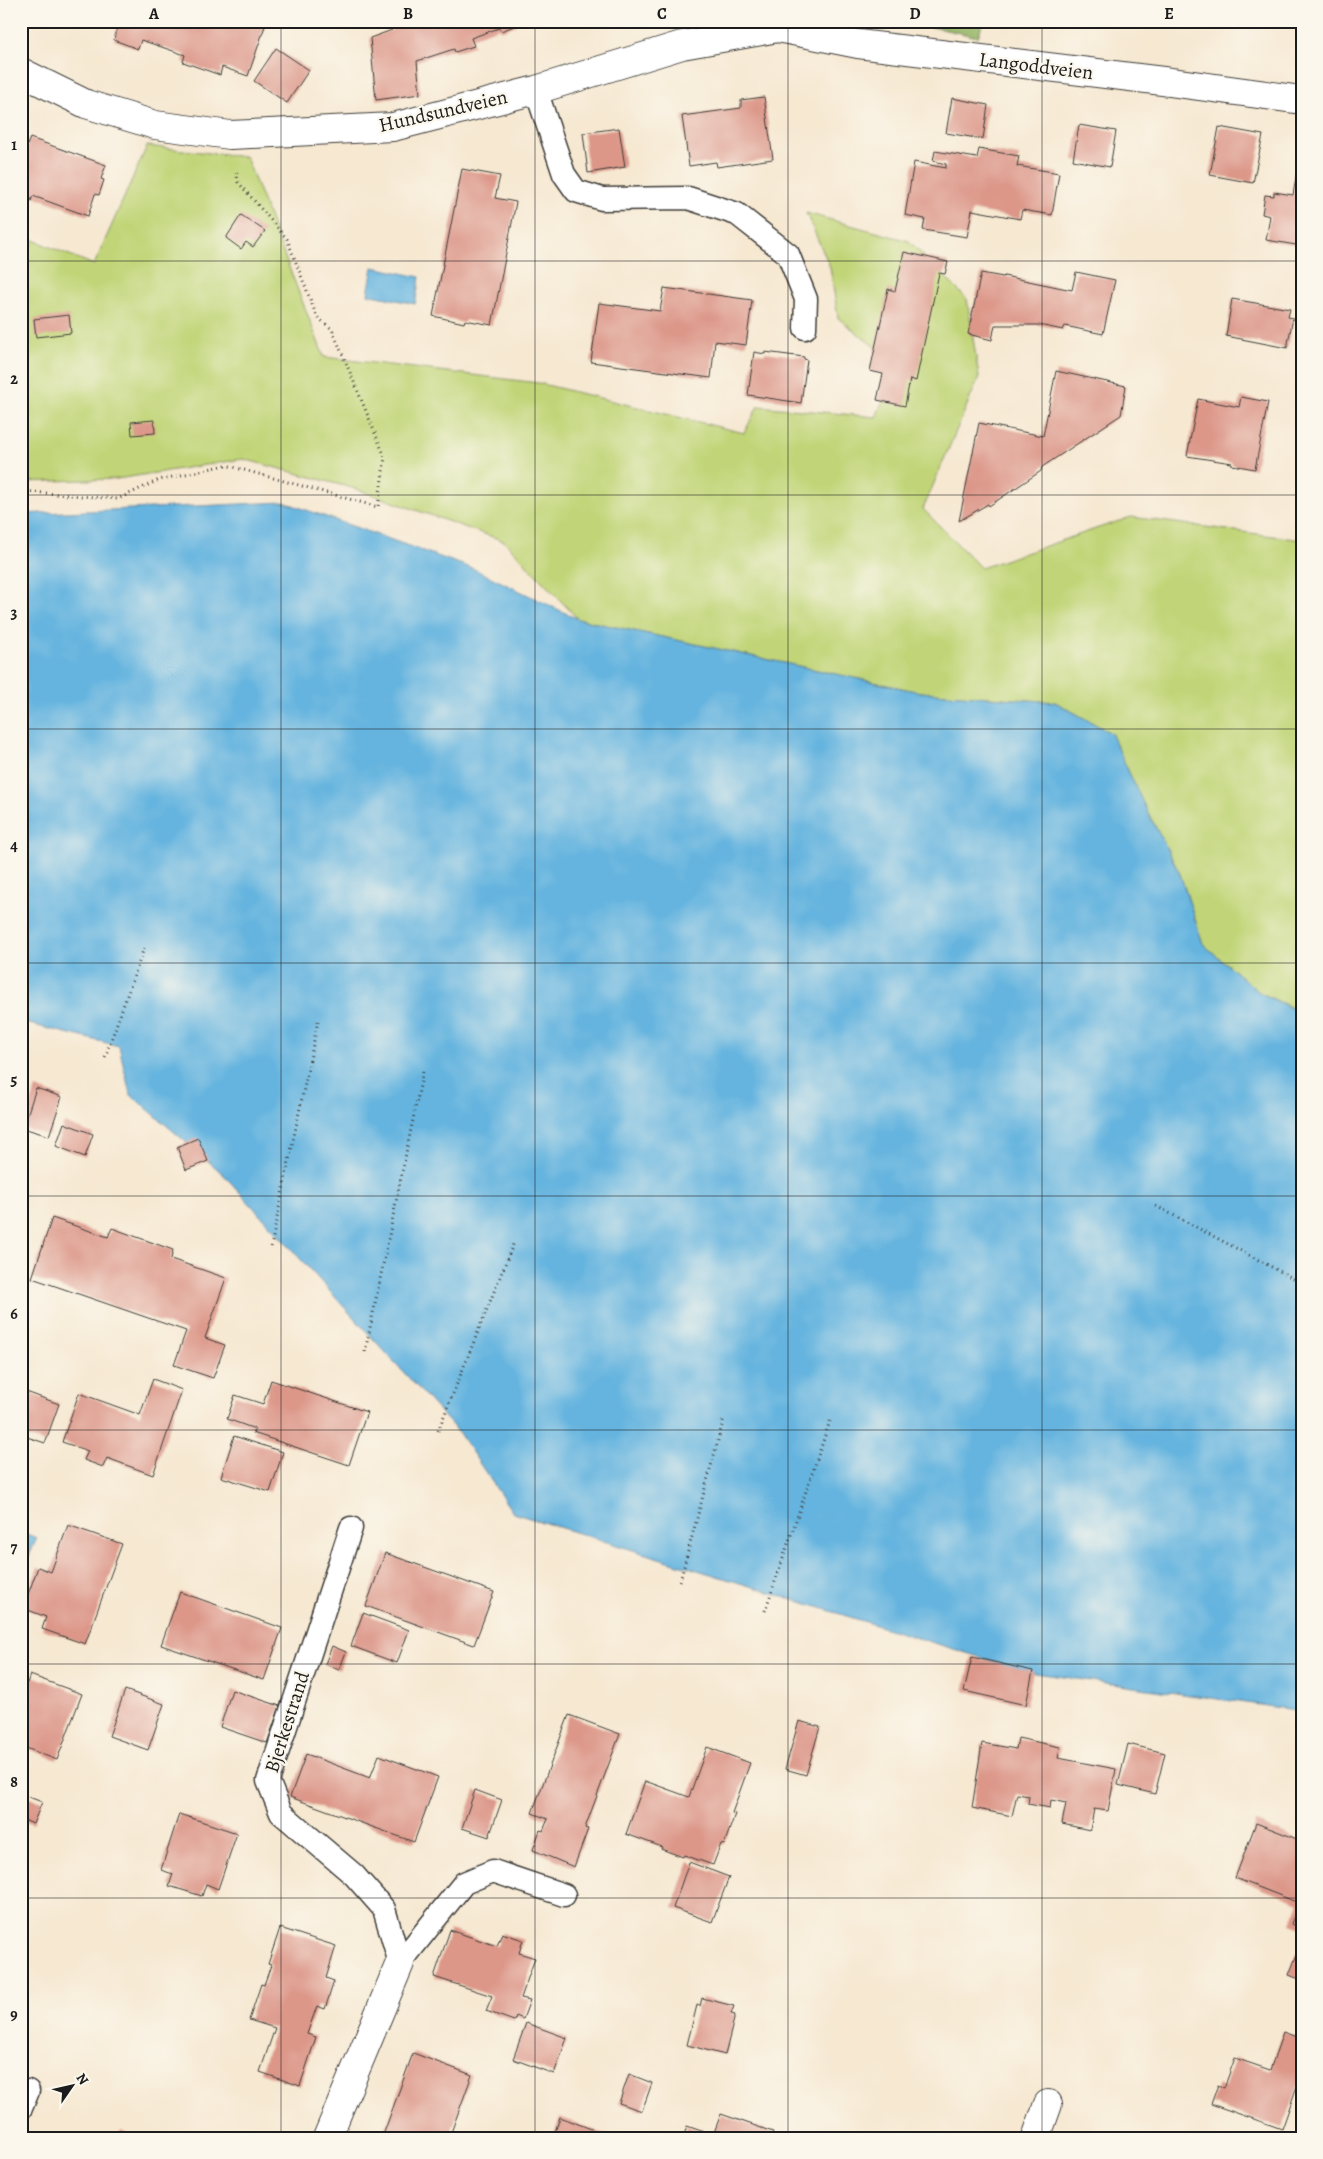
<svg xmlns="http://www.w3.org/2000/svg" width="1323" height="2159" font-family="Alegreya,serif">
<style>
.green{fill:#c1d578;stroke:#6e784a}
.forest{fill:#98b668;stroke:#5a6942}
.water{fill:#65b4df;stroke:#40687e}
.building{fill:#dc9789}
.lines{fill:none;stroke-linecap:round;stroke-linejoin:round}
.service-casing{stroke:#3d3b37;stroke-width:25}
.minor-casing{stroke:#3d3b37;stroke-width:30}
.path{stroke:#3d3b37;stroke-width:3;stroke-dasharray:1 4;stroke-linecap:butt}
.service{stroke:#fff;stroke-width:22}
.minor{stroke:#fff;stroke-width:28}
.grid{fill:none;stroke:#1c1c1c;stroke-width:1;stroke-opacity:0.55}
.labels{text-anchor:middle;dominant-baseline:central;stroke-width:4.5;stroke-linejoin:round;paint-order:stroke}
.street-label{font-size:20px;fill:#1c1c1c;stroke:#fbf7ec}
.neatline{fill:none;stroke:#1c1c1c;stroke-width:2}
.grid-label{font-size:16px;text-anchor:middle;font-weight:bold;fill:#1c1c1c}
</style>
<rect width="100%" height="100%" fill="#fbf7ec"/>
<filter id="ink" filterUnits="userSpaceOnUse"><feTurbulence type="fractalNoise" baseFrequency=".02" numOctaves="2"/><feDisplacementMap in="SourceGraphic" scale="10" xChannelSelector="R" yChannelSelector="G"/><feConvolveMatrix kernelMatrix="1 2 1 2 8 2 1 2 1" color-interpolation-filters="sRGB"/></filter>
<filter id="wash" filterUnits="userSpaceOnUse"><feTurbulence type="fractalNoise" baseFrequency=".0096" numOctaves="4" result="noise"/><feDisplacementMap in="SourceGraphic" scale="20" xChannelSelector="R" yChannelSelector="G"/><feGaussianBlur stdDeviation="1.12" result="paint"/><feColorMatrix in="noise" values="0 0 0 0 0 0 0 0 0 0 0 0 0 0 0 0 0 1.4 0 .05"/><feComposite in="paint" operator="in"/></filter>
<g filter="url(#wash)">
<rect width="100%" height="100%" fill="#f6e8d1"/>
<path class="green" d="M147,146L246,157L324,357L538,383L744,433L758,406L876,417L898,365L838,318L830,267L806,213L909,241L967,299L979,377L923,509L981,568L1131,517L1302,540V1016L1299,1011L1259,992L1203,944L1180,874L1143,803L1111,733L1055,702L920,692L578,619L504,541L356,489L243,459L117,479L21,482V235L94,265Z"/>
<path class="forest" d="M905,21H983L978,37Z"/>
<g class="water">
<path d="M373,267L420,277L415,304L368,294Z"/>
<path d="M284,502L474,569L578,619L920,692L1055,702L1111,733L1143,803L1180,874L1203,944L1259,992L1299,1012L1302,1016V1711L1028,1672L513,1513L459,1433L222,1173L130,1094L119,1046L21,1022V514Z"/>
<path d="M21,1532L37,1538L28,1558L21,1555Z"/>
</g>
<g id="blocks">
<g class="building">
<path d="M99,21H252L265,26L248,76L222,67L220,75L183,62L185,55L141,40L138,49L114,40L117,28Z"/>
<path d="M389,21H515L517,25L501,31L499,28L471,38L474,46L455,52L454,49L417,61L420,94L376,100L370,38L392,30Z"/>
<path d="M276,48L309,70L287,103L254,81Z"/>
<path d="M764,97L773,159L717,167L716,162L689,166L682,116L741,108V100Z"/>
<path d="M952,98L988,105L983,139L946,133Z"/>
<path d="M1079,125L1116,131L1110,167L1073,160Z"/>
<path d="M1219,127L1263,135L1253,183L1210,175Z"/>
<path d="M619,128L625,167L588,173L583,133Z"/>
<path d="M30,138L106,165L101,179L104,180L99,195L95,194L88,216L33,196L31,201L21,197V160Z"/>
<path d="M979,149L1019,156L1017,166L1059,173L1052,215L1022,210L1020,219L972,210L967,237L923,230L925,219L905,215L914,162L946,168V164L933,161L935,151L977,158Z"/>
<path d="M462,169L500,176L495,198L516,202L492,325L465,320L464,323L433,316Z"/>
<path d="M1297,171H1302V246L1266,240L1270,216L1262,214L1265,195L1274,196V192L1293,195Z"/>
<path d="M241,215L265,231L253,247L246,242L241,249L226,238Z"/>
<path d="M904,252L948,262L945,274L939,273L916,381L910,379L905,406L877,400L883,374L870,371L888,289L895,291Z"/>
<path d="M1076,272L1115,280L1103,334L1065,326L1063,330L1039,325H995L992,340L968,334L981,273L1003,277L1004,276L1072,290Z"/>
<path d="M664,288L752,300L746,345L715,341L711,378L591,362L599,303L660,311Z"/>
<path d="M1232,299L1290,309L1288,317L1293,318L1287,348L1226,336Z"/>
<path d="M69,315L71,333L36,337L34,319Z"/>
<path d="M754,352L765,354V352L804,357V359L807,360L801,403L748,395Z"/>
<path d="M1056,371L1126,386L1121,415L1042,467L1041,471L989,506L988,504L959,521L979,423L1043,436Z"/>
<path d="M1241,397L1268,402L1255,469L1232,465V463L1187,456L1198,399L1239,407Z"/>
<path d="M154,420L155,433L132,435L131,422Z"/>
<path d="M36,1088L62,1097L49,1136L23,1128Z"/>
<path d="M64,1123L93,1134L85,1157L56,1146Z"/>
<path d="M198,1138L208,1161L186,1170L177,1147Z"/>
<path d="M52,1218L108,1237L112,1228L173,1250L171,1259L226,1278L205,1338L225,1345L213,1378L174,1365L186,1331L32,1278Z"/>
<path d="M153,1379L182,1390L153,1475L107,1458L103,1467L84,1460L88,1451L62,1442L79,1393L140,1415Z"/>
<path d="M271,1380L367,1412L349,1465L253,1433L255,1429L227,1419L235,1395L263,1404Z"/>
<path d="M21,1390L59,1404L45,1443L21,1435Z"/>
<path d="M234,1436L283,1452L270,1492L221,1477Z"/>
<path d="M68,1525L122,1544L85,1644L42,1629L46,1617L23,1608L38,1567L51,1572Z"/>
<path d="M385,1553L494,1592L474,1645L366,1606Z"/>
<path d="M180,1592L282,1628L264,1680L161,1645Z"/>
<path d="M363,1613L409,1630L397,1663L351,1646Z"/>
<path d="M332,1646L346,1652L339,1670L325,1664Z"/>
<path d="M972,1657L1033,1671L1026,1705L964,1691Z"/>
<path d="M30,1675L82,1694L57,1760L21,1746V1681L27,1683Z"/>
<path d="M125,1690L164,1704L148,1750L109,1736Z"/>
<path d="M232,1690L280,1706L267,1743L220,1727Z"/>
<path d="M569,1715L620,1734L585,1828L588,1829L574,1867L533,1850L540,1830L543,1831L548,1819L532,1813Z"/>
<path d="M799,1721L820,1727L806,1775L785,1769Z"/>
<path d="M1018,1738L1060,1747L1058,1758L1116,1769L1108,1811L1094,1809L1090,1830L1062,1824L1066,1803L1051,1800L1050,1808L1028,1804L1029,1796L1017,1794L1012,1816L972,1808L982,1743L1016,1749Z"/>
<path d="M1128,1744L1165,1753L1155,1794L1118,1785Z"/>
<path d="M707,1747L750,1763L732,1813L735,1814L724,1845L721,1844L713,1865L684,1855L683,1857L661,1849L662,1847L626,1834L645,1781L689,1797Z"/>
<path d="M306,1754L370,1778L379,1755L438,1777L414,1842L290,1797Z"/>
<path d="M475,1790L502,1800L489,1837L462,1828Z"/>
<path d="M21,1794L42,1802L33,1824L24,1820L21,1826Z"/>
<path d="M179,1814L237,1833L218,1889L206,1884L202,1896L169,1886L173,1874L161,1870Z"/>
<path d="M1256,1823L1302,1841V1928L1291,1924L1299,1903L1235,1878Z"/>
<path d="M689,1862L729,1877L712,1922L673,1908Z"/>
<path d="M280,1928L336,1946L326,1978L334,1981L325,2009L317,2006L307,2034L316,2037L300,2086L260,2072L275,2028L249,2020L261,1984L264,1985L271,1965L268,1964Z"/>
<path d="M450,1930L497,1946L502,1933L523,1940L519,1953L535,1958L521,1998L530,2000L523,2019L516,2016L514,2021L486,2011L492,1996L434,1977Z"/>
<path d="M1302,1941V1980L1289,1975Z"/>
<path d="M702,1998L734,2006L731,2014L735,2015L725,2055L687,2045L697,2005L700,2006Z"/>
<path d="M526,2023L567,2038L554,2074L513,2059Z"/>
<path d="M1283,2032L1302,2039V2087L1297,2086L1282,2129L1211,2104L1218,2085L1224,2088L1235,2058L1270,2070Z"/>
<path d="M413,2053L472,2075L449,2138H382Z"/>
<path d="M629,2074L652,2083L642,2111L619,2103Z"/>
<path d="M721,2114L773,2132L771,2138H683L687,2126L713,2135Z"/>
<path d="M560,2117L615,2138H553Z"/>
<path d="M121,2130L139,2138H118Z"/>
</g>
</g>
</g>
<g filter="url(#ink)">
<use href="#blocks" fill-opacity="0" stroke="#3d3b37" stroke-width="1"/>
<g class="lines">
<defs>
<g id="service">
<path d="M536,90L564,174L576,191L602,199L688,198L737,214L788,254L806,299L805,328"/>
<path d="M351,1528L268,1781L281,1813L354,1875L384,1909L400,1963"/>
<path d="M400,1963L464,1883L493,1871L564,1895"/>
<path d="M21,2108L28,2091"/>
</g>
<g id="minor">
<path d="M776,21L778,28L858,44L1163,81L1302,100"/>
<path d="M21,72L86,104L155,125L230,135L393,127L536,90L682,45L778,28"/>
<path d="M327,2138L400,1963"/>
<path d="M1036,2138L1048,2104"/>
</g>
</defs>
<use href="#service" class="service-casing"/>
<use href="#minor" class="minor-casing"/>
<g class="path">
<path d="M21,491L118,499L159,480L226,465L378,507L385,457L332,329L317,317L287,239L238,182L236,168"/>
<path d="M105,1057L144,948"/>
<path d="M1156,1206L1302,1283"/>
<path d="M271,1247L318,1021"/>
<path d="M365,1352L423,1071"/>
<path d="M438,1431L514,1242"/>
<path d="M680,1581L724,1418"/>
<path d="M765,1611L830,1421"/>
</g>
<use href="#service" class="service"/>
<use href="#minor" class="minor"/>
</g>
</g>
<path class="grid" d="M281,21V2138M535,21V2138M788,21V2138M1042,21V2138M21,261H1302M21,495H1302M21,729H1302M21,963H1302M21,1196H1302M21,1430H1302M21,1664H1302M21,1898H1302"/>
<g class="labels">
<g class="street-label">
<text transform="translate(1036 66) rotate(7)">Langoddveien</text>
<text transform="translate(443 111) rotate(-13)">Hundsundveien</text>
<text transform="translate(287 1722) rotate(-72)">Bjerkestrand</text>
</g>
</g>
<rect width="1323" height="2159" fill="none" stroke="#fbf7ec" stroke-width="55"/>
<g transform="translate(72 2086) rotate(56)" stroke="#fbf7ec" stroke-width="4" paint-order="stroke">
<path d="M0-4L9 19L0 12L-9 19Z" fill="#1c1c1c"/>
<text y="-8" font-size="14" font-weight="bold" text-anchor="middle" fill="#1c1c1c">N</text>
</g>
<rect x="28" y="28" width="1268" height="2104" class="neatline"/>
<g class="grid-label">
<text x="154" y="19">A</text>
<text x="408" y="19">B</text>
<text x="662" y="19">C</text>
<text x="915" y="19">D</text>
<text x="1169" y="19">E</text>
<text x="14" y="150">1</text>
<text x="14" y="384">2</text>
<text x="14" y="618">3</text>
<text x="14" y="851">4</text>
<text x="14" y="1085">5</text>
<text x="14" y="1319">6</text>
<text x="14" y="1553">7</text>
<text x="14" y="1787">8</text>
<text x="14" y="2020">9</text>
</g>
</svg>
